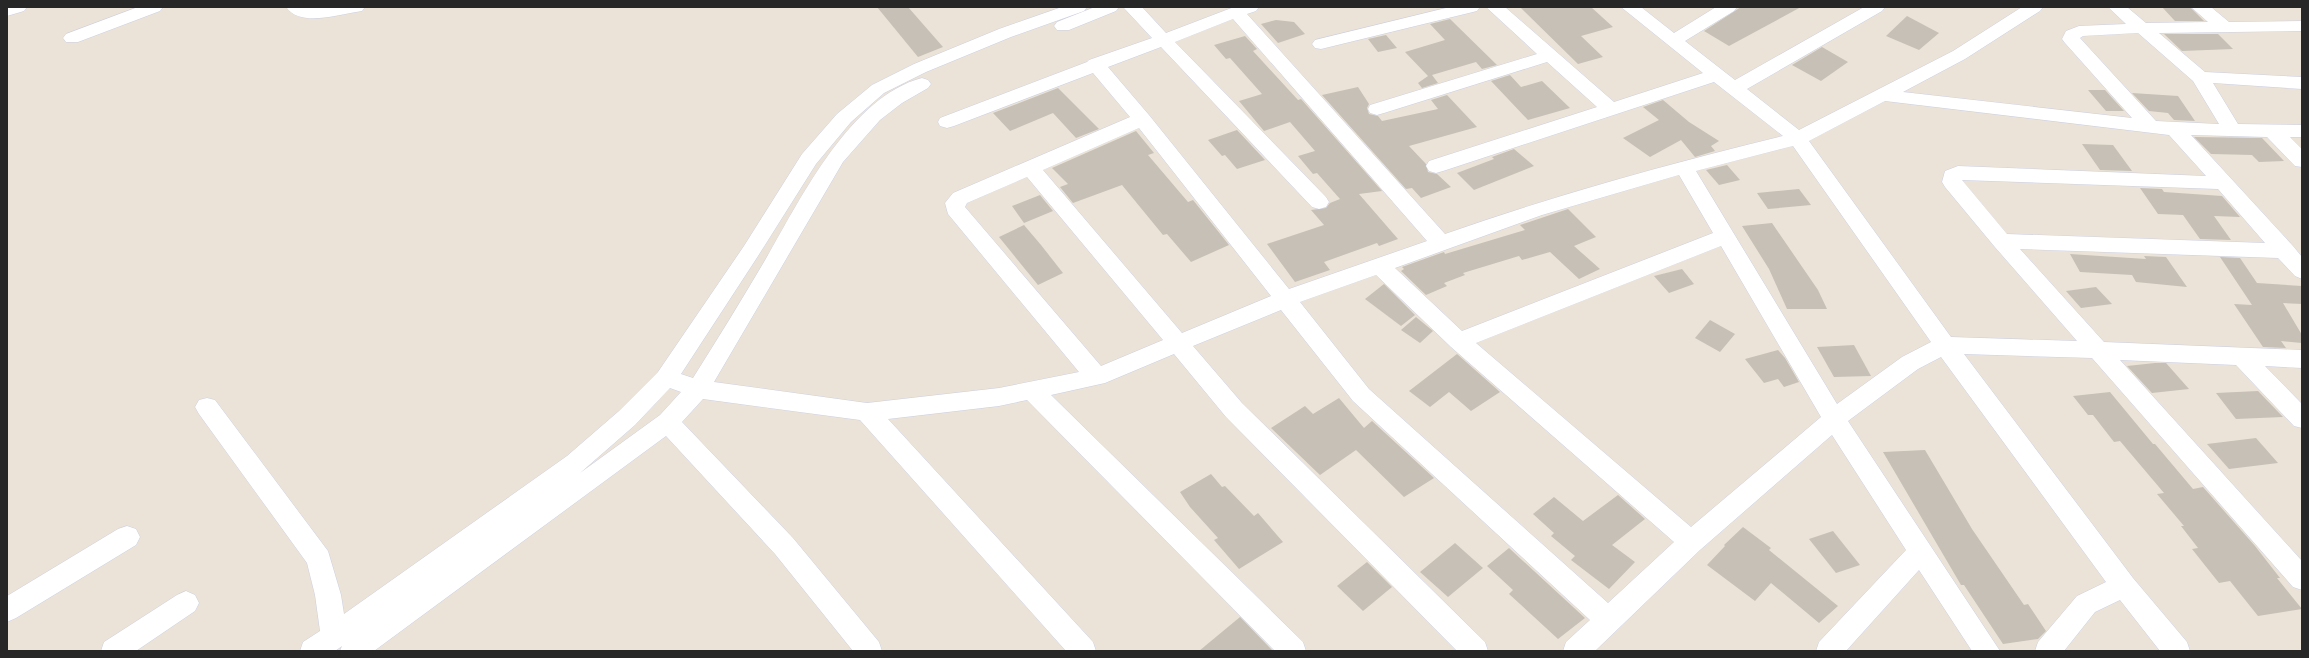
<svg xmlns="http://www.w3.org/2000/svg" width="2309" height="658" font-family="Rubik,sans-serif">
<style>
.building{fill:#c6c0b7}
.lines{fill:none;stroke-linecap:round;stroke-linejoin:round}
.minor-casing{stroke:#cccfe2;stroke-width:1}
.minor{fill:#fff;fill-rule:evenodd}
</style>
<rect width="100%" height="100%" fill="#ebe3d7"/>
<g class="building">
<path d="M877,7H908L943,47L918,57Z"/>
<path d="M1520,7H1591L1613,27L1581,36L1603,57L1578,64Z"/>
<path d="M1741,7H1801L1729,46L1704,31Z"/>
<path d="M2162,7H2190L2204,21H2175Z"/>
<path d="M1907,16L1939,33L1919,50L1886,36Z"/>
<path d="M1450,19L1497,65L1482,69L1476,62L1432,75L1438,83L1422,88L1418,83L1428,76L1405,52L1445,40L1430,24Z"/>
<path d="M1276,20L1294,22L1305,34L1278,43L1261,24Z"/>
<path d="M2164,34H2218L2233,49L2182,51Z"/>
<path d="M1386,35L1397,48L1378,52L1368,39Z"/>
<path d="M1245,36L1257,49L1253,51L1298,100L1301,99L1382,191L1359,194L1398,239L1379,246L1377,243L1324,262L1330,270L1295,282L1267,244L1324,225L1311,210L1326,208L1330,203L1340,199L1317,173L1313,174L1298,156L1315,151L1290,122L1264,131L1239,101L1262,94L1230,58L1226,59L1214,45Z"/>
<path d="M1822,47L1848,62L1821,81L1792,65Z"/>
<path d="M1510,75L1521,87L1542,81L1570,108L1528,120L1491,81Z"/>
<path d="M1358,87L1369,104L1367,108L1369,114L1378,116L1382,121L1438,109L1431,100L1447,95L1477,127L1409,146L1426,164L1428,172L1437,174L1451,187L1421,198L1412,188L1406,189L1322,95Z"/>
<path d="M1058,88L1099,129L1076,138L1053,113L1010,131L993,113Z"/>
<path d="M2088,90H2105L2124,111H2106Z"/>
<path d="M2132,93L2178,96L2195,121L2174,120L2168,113L2149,111Z"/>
<path d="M1663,100L1689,122L1719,141L1711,146L1715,151L1695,157L1681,140L1650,157L1623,138L1659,120L1643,107Z"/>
<path d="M1237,130L1265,160L1237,169L1225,155L1222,156L1208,140Z"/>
<path d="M1136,131L1154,153L1148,155L1188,202L1193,200L1229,245L1191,262L1167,234L1163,235L1122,185L1073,203L1060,187L1068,184L1052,168Z"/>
<path d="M2194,137L2262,138L2284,161L2259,162L2252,155L2211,154Z"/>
<path d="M2082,144L2113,145L2132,171L2100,170Z"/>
<path d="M1514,149L1534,166L1474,190L1457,173L1494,159L1492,157Z"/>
<path d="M1727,165L1740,180L1719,185L1706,170Z"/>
<path d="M2140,188L2162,189L2164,192L2222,196L2240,217L2214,216L2231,240L2200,239L2183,215L2158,214Z"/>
<path d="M1799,189L1811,205L1768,209L1757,193Z"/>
<path d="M1040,195L1053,211L1024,223L1012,206Z"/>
<path d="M1568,209L1596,237L1574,246L1600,269L1579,279L1550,252L1522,260L1519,256L1463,273L1465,275L1444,283L1447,286L1426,295L1401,271L1404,269L1402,267L1444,252L1445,254L1525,230L1520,225Z"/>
<path d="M1772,223L1818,290L1827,309H1787L1769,269L1742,226Z"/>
<path d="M1024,225L1041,245L1063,273L1038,285L999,237Z"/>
<path d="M2070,254L2146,259L2144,256L2166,257L2187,287L2136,282L2132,275L2080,272Z"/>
<path d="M2220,257L2240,258L2257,283L2302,286V304L2283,303L2302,335V343L2281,341L2286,348L2263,347L2234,304L2252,305Z"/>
<path d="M1682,269L1694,284L1669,293L1654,276Z"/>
<path d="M1384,284L1415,315L1401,326L1365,299Z"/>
<path d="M2096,287L2112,304L2081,308L2066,291Z"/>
<path d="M1416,317L1433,331L1420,343L1401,330Z"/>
<path d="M1710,320L1735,334L1720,352L1695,338Z"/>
<path d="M1854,345L1871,376L1834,377L1817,347Z"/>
<path d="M1778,350L1785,358L1799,382L1784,387L1778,379L1764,383L1745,359Z"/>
<path d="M1457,354L1500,392L1471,411L1449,392L1430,407L1409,391Z"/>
<path d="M2155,363H2166L2189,389L2152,393L2127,366Z"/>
<path d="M2258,391L2283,417L2236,419L2216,393Z"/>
<path d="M2110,392L2153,444H2155L2193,489L2203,487L2255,546L2280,578H2277L2302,609L2258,616L2230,581L2219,583L2192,549L2198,548L2181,526H2184L2157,494L2164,493L2120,441L2114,442L2093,415H2088L2073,396Z"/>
<path d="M1339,398L1364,428L1372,421L1434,478L1404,497L1356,450L1320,475L1271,428L1305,406L1313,414Z"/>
<path d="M2256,438L2278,463L2229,469L2207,444Z"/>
<path d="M1925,450L1972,529L2024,605L2028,604L2046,631L2038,639L2003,644L1964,585H1961L1883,452Z"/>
<path d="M1211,474L1222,487L1225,486L1254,516L1258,513L1283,542L1239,569L1214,540L1218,538L1190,507L1180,492Z"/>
<path d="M1618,495L1645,519L1612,545L1635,562L1609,589L1571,560L1575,556L1551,536L1554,533L1533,514L1554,497L1583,521Z"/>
<path d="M1743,527L1771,548L1769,550L1838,606L1819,623L1771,583L1755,601L1707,565L1725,546L1724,545Z"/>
<path d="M1833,531L1860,565L1836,573L1809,539Z"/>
<path d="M1455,543L1483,568L1448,597L1420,572Z"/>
<path d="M1509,548L1534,571L1585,618L1558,639L1509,594L1513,590L1487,566Z"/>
<path d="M1367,562L1392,587L1363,611L1337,586Z"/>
<path d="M1240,617L1273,651H1199Z"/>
</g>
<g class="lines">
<defs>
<g id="minor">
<path d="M7,7H27L24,11L7,16Z"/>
<path d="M138,7H163L160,11L78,42H66L63,38L66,34Z"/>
<path d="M286,7H365L362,11L356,12C336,15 300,27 286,7Z"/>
<path d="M1062,7H1087L1084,11L1011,37L926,72L884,93L851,122L816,164L758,256L681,374L693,378C717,340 741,301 764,262C799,202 849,97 922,78L928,80L931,84L928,88L902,103L880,120L843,162L714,382L867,403L999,388L1079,372L948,214L945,203L953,193L1130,117L1093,73L954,126L947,128L940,126L938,122L940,118L1087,62L1089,60L1152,38L1123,7H1142L1166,33L1234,7H1259L1256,11L1247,14L1445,234C1556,195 1668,164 1783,136L1714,82L1443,171L1436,173L1429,171L1426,166L1429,161L1597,107L1547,62L1384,113L1377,115L1370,113L1368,109L1370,105L1537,54L1486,7H1505L1614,102L1703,73L1621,7H1641L1674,33L1716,7H1737L1734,11L1685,41L1735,80L1864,7H1885L1882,11L1747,89L1799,130L1953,51L2022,7H2043L2040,11L1965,59L1903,92L2132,118L2065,43L2062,39L2066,31L2079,26L2126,24L2108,7H2127L2146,23L2208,22L2191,7H2211L2229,22L2302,21V31L2159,33L2205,72L2302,77V89L2213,83L2238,124L2302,125V137H2290L2302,149V167L2295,166L2267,137L2191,135L2293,246L2302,257V279L2295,276L2278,258L2020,249L2104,342L2302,350V368L2265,366L2302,404V428L2294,426L2236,365L2120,360L2302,561V590L2293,587L2092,358L1964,354L2133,578L2187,642L2190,651H2160L2120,600L2095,612L2064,651H2035L2038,642L2077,596L2106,582L1941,357L1918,369L1848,421L2000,651H1972L1919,570L1846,651H1816L1819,642L1906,550L1832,435L1700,550L1595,651H1563L1566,642L1590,620L1353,401L1281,310L1193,346L1242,403L1485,642L1488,651H1457L1226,417L1174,354L1105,383L1051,395L1303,642L1306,651H1275L1027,400L999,406L888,419L1093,642L1096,651H1066L860,420L703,399L682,422L793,538L879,642L882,651H853L775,554L666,436L374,651H340L342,646L335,651H300L303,642L320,631L315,595L307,563L199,414L195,407L199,400L207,398L215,400L328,551L341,595L344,614L567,456L619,411L658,372L744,246L802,154L837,114L872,85L914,64L999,29ZM1233,19L1427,241L1289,289L1149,115L1108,67L1161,47L1312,207L1319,209L1326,207L1329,202L1326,197L1175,42ZM2138,33L2193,81L2219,124L2156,121L2080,38L2083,36ZM1885,101L2169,135L2206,176L1958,166L1945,171L1942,182L1945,187L1994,246L2077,341L1951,337L1809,141ZM1139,128L1271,296L1182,333L1043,170ZM1793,146L1931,342L1902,357L1837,404L1696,171ZM1679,175L1713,233L1462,331L1395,268L1542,215ZM1027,177L1163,340L1101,366L965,207L967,203ZM1962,180L2218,189L2265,243L2007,234ZM1721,246L1821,417L1691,527L1476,343ZM1376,275L1451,347L1674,542L1608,603L1369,389L1300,302ZM670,388L681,392L660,415L580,473L635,425Z"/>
<path d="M1095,7H1119L1116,11L1069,30H1057L1054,26L1057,22Z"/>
<path d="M1450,7H1480L1477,11L1321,49L1315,48L1312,44L1315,40Z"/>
<path d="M127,526L136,529L140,537L136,545L16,618L7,622V596L118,529Z"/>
<path d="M186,591L195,595L199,603L195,611L136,651H101L104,642L177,595Z"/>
</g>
</defs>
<use href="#minor" class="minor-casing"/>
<use href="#minor" class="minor"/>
</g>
<rect width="2309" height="658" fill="none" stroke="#272727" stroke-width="16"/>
</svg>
